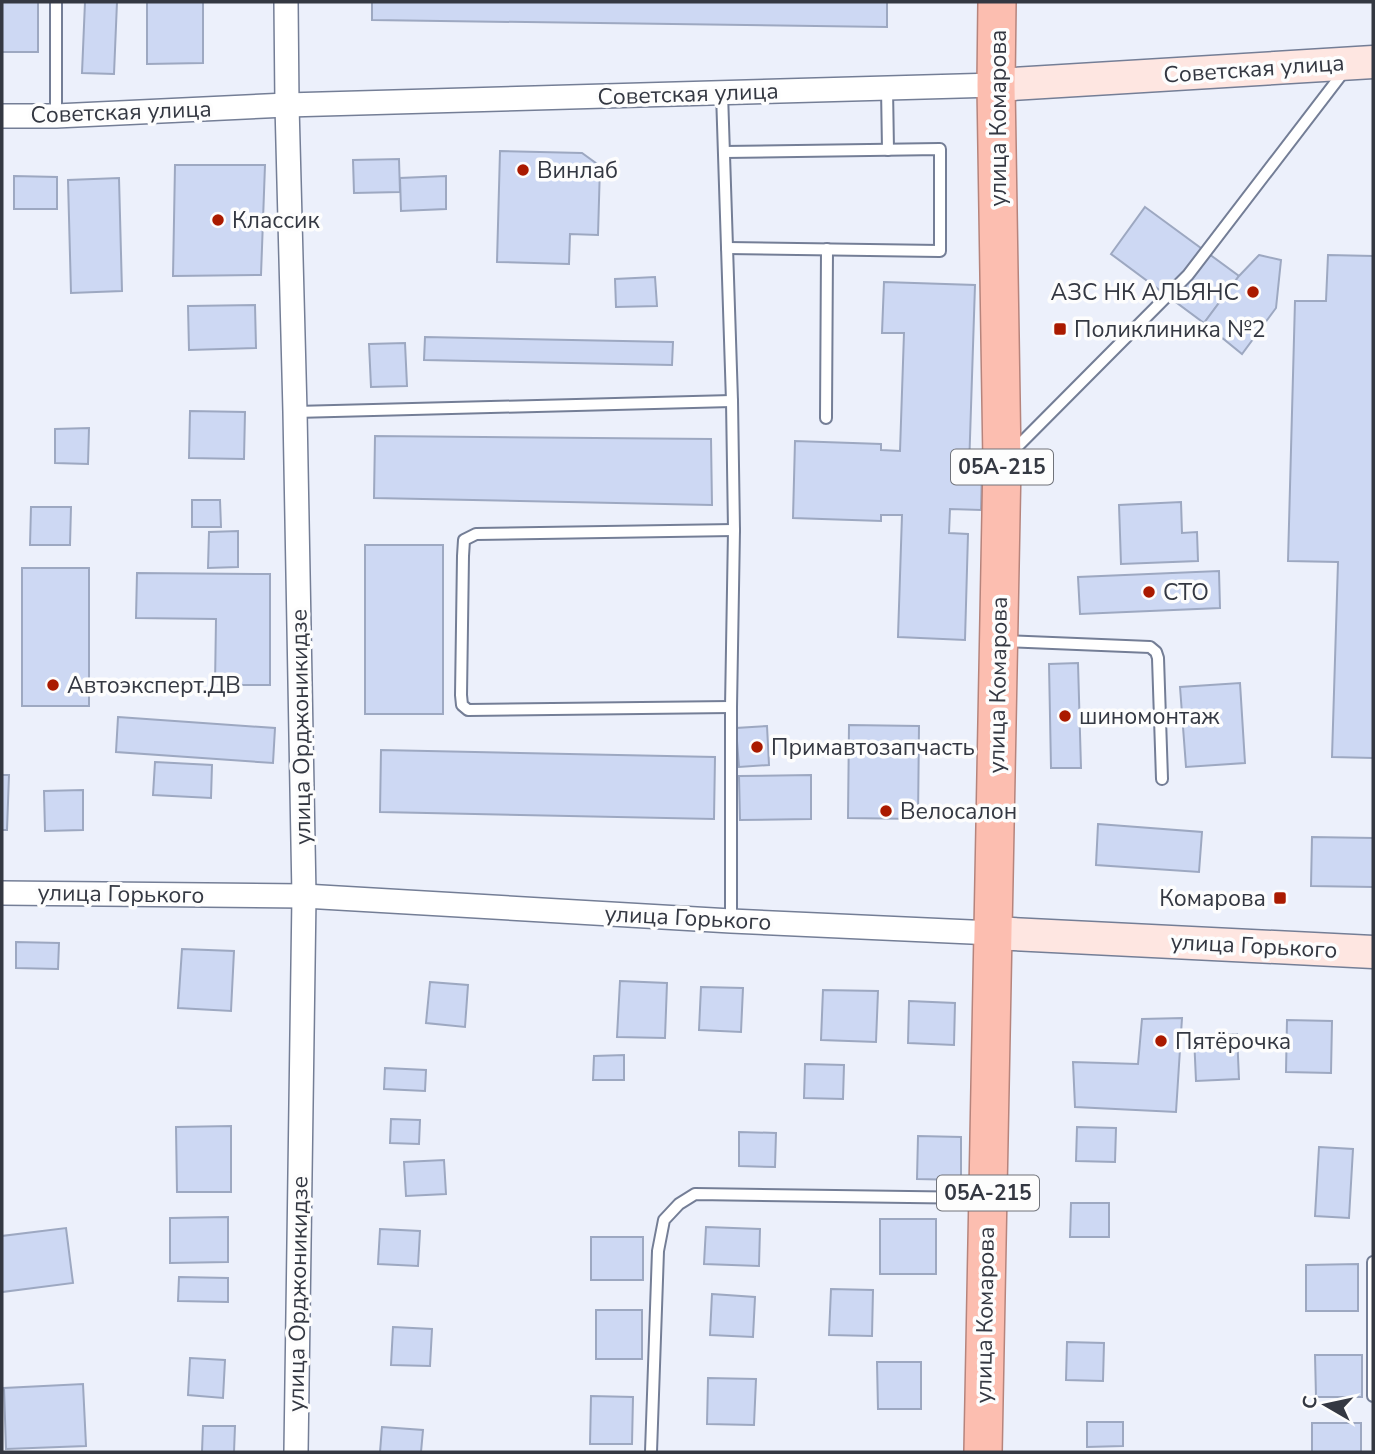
<svg xmlns="http://www.w3.org/2000/svg" width="1375" height="1454" font-family="'Nunito Sans',sans-serif">
<style>
.building{fill:#cdd8f3;stroke:#9da8c1;stroke-width:2}
.lines{fill:none;stroke-linecap:round;stroke-linejoin:round}
.service-casing{stroke:#747e96;stroke-width:14}
.minor-casing{stroke:#747e96;stroke-width:26}
.secondary-casing{stroke:#747e96;stroke-width:35}
.trunk-casing{stroke:#b6847c;stroke-width:40}
.service{stroke:#fff;stroke-width:10}
.minor{stroke:#fff;stroke-width:23}
.secondary{stroke:#fee6e1;stroke-width:32}
.trunk{stroke:#fcbeb0;stroke-width:37}
.poi-dot{fill:#aa1a00;stroke:#fdfdfd;stroke-width:2.5}
.labels{text-anchor:middle;dominant-baseline:central;stroke-width:7;stroke-linejoin:round;paint-order:stroke}
.shield{fill:#fdfdfd;stroke:#70737a;stroke-width:2}
.shield-label{font-size:21px;font-weight:bold;fill:#343842}
.street-label{font-size:23px;fill:#343842;stroke:#fdfdfd}
.poi-label{font-size:23px;fill:#343842;stroke:#fdfdfd;text-anchor:start}
</style>
<rect width="100%" height="100%" fill="#ecf0fb"/>
<g class="building">
<rect x="2" y="2" width="36" height="50"/>
<path d="M85,2H117L114,74L82,73Z"/>
<path d="M147,2H203V63L147,64Z"/>
<path d="M372,2H887V27L372,20Z"/>
<path d="M500,151L582,153L600,166L598,235L570,234L569,264L497,262Z"/>
<path d="M399,159L400,192L354,193L353,160Z"/>
<path d="M175,165H265L261,275L173,276Z"/>
<path d="M14,176L57,177V209H14Z"/>
<path d="M446,176V209L401,211L400,178Z"/>
<path d="M119,178L122,291L71,293L68,180Z"/>
<path d="M1145,207L1239,276L1204,323L1111,254Z"/>
<path d="M1259,255L1281,260L1276,308L1242,354L1204,323L1239,276Z"/>
<path d="M1328,255L1373,256V758L1332,757L1338,562L1288,561L1295,301H1326Z"/>
<path d="M655,277L657,306L616,307L615,279Z"/>
<path d="M884,282L975,285L969,469H982L981,510L950,509L949,533L968,534L965,640L898,637L902,515H881V521L793,518L795,441L881,444V450L900,451L904,333H882Z"/>
<path d="M255,305L256,348L189,350L188,306Z"/>
<path d="M425,337L673,342L672,365L424,360Z"/>
<path d="M405,343L407,386L371,387L369,344Z"/>
<path d="M190,411L245,412L244,459L189,458Z"/>
<path d="M89,428L88,464L55,463V429Z"/>
<path d="M375,436L711,439L712,505L374,498Z"/>
<path d="M192,500H220L221,527H192Z"/>
<path d="M1181,502L1182,533L1197,532L1198,561L1121,564L1119,505Z"/>
<path d="M31,507H71L70,545H30Z"/>
<path d="M238,531V567L208,568L209,532Z"/>
<rect x="365" y="545" width="78" height="169"/>
<rect x="22" y="568" width="67" height="138"/>
<path d="M1219,571L1220,608L1080,614L1078,577Z"/>
<path d="M137,573L270,574V685H215L216,619L136,618Z"/>
<path d="M1078,663L1081,768H1051L1049,664Z"/>
<path d="M1240,683L1245,763L1186,767L1180,687Z"/>
<path d="M118,717L275,728L273,763L116,752Z"/>
<path d="M849,725L919,726L918,819L848,818Z"/>
<path d="M767,726L769,765L739,767L736,728Z"/>
<path d="M381,750L715,757L714,819L380,812Z"/>
<path d="M155,762L212,765L211,798L153,795Z"/>
<path d="M2,775H9L7,830H2Z"/>
<path d="M811,775V819L740,820L739,776Z"/>
<path d="M83,790V830L45,831L44,791Z"/>
<path d="M1098,824L1202,832L1199,872L1096,865Z"/>
<path d="M1312,837L1373,838V887L1311,886Z"/>
<path d="M16,942L59,943L58,969L16,968Z"/>
<path d="M182,949L234,951L231,1011L178,1008Z"/>
<path d="M620,981L667,983L665,1038L617,1037Z"/>
<path d="M430,982L468,985L465,1027L426,1023Z"/>
<path d="M701,987L743,988L741,1032L699,1030Z"/>
<path d="M823,990L878,991L876,1042L821,1040Z"/>
<path d="M909,1001L955,1003L954,1045L908,1043Z"/>
<path d="M1182,1018L1176,1112L1075,1107L1073,1062L1138,1064L1142,1019Z"/>
<path d="M1287,1020L1332,1021L1331,1073L1286,1072Z"/>
<path d="M1237,1034L1239,1079L1196,1081L1194,1036Z"/>
<path d="M624,1055V1080H593L594,1056Z"/>
<path d="M805,1064L844,1065L843,1099L804,1098Z"/>
<path d="M385,1068L426,1070L425,1091L384,1089Z"/>
<path d="M391,1119L420,1120L419,1144L390,1143Z"/>
<path d="M231,1126V1192H177L176,1127Z"/>
<path d="M1077,1127L1116,1128L1115,1162L1076,1161Z"/>
<path d="M739,1132L776,1133L775,1167L739,1166Z"/>
<path d="M918,1136L961,1137V1180L917,1179Z"/>
<path d="M1319,1147L1353,1149L1349,1218L1315,1216Z"/>
<path d="M444,1160L446,1194L406,1196L404,1162Z"/>
<path d="M1071,1203H1109V1237H1070Z"/>
<path d="M228,1217V1262L170,1263V1218Z"/>
<rect x="880" y="1219" width="56" height="55"/>
<path d="M706,1227L760,1229L759,1266L704,1264Z"/>
<path d="M66,1228L73,1283L2,1292V1236Z"/>
<path d="M380,1229L420,1231L418,1266L378,1264Z"/>
<rect x="591" y="1237" width="52" height="43"/>
<path d="M1358,1264V1311H1306V1265Z"/>
<path d="M179,1277L228,1278V1302L178,1301Z"/>
<path d="M831,1289L873,1290L872,1336L829,1335Z"/>
<path d="M712,1294L755,1297L753,1337L710,1335Z"/>
<rect x="596" y="1310" width="46" height="49"/>
<path d="M393,1327L432,1329L430,1366L391,1365Z"/>
<path d="M1067,1342L1104,1343L1103,1381L1066,1380Z"/>
<path d="M1315,1355H1362V1397H1316Z"/>
<path d="M190,1358L225,1360L223,1398L188,1395Z"/>
<path d="M877,1362H921V1409H878Z"/>
<path d="M708,1378L756,1379L754,1425L707,1424Z"/>
<path d="M83,1384L86,1446L6,1449L4,1388Z"/>
<path d="M591,1396L633,1397L632,1444H590Z"/>
<path d="M1087,1422H1123V1446L1087,1447Z"/>
<rect x="1312" y="1423" width="49" height="29"/>
<path d="M203,1426H235L234,1452H202Z"/>
<path d="M382,1427L423,1430L421,1452H380Z"/>
</g>
<g class="lines">
<defs>
<g id="service">
<path d="M887,88L888,150"/>
<path d="M722,93L732,401L734,530L731,707V921"/>
<path d="M56,116V2"/>
<path d="M724,152L940,149V251L727,248"/>
<path d="M295,412L732,401"/>
<path d="M826,418L827,249"/>
<path d="M1011,453L1188,275L1345,70"/>
<path d="M1005,641L1150,647L1156,652L1158,658L1162,779"/>
<path d="M731,707L468,710L462,705L461,695L463,556L464,540L476,534L734,530"/>
<path d="M1373,1262V1396"/>
<path d="M651,1452L658,1251L664,1220L679,1204L695,1194L982,1198"/>
</g>
<g id="minor">
<path d="M286,2L287,105L295,412L304,896L296,1452"/>
<path d="M2,116H56L287,105L996,85"/>
<path d="M2,893L304,896L731,921L993,933"/>
</g>
<g id="secondary">
<path d="M996,85L1373,62"/>
<path d="M993,933L1373,952"/>
</g>
<path id="trunk" d="M983,1452L1002,462L996,85L997,2"/>
</defs>
<use href="#service" class="service-casing"/>
<use href="#minor" class="minor-casing"/>
<use href="#secondary" class="secondary-casing"/>
<use href="#trunk" class="trunk-casing"/>
<use href="#service" class="service"/>
<use href="#minor" class="minor"/>
<use href="#secondary" class="secondary"/>
<use href="#trunk" class="trunk"/>
</g>
<g class="poi-dot">
<circle cx="523" cy="170" r="7"/>
<circle cx="218" cy="220" r="7"/>
<circle cx="1253" cy="292" r="7"/>
<rect x="1053" y="322" width="14" height="14" rx="3.5"/>
<circle cx="1149" cy="592" r="7"/>
<circle cx="53" cy="685" r="7"/>
<circle cx="1065" cy="716" r="7"/>
<circle cx="757" cy="747" r="7"/>
<circle cx="886" cy="811" r="7"/>
<rect x="1273" y="891" width="14" height="14" rx="3.5"/>
<circle cx="1161" cy="1041" r="7"/>
</g>
<g class="labels">
<g class="shield">
<rect x="951" y="449.5" width="102" height="35" rx="5"/>
<rect x="937" y="1175.5" width="102" height="35" rx="5"/>
</g>
<g class="shield-label">
<text x="1002" y="467">05А-215</text>
<text x="988" y="1193">05А-215</text>
</g>
<g class="street-label">
<text transform="translate(1254 69) rotate(-4)">Советская улица</text>
<text transform="translate(688 94) rotate(-2)">Советская улица</text>
<text transform="translate(121 112) rotate(-2)">Советская улица</text>
<text transform="translate(998 118) rotate(-90)">улица Комарова</text>
<text transform="translate(998 685) rotate(-89)">улица Комарова</text>
<text transform="translate(301 727) rotate(-91)">улица Орджоникидзе</text>
<text transform="translate(121 894) rotate(1)">улица Горького</text>
<text transform="translate(688 918) rotate(3)">улица Горького</text>
<text transform="translate(1254 946) rotate(3)">улица Горького</text>
<text transform="translate(298 1294) rotate(-89)">улица Орджоникидзе</text>
<text transform="translate(985 1315) rotate(-89)">улица Комарова</text>
</g>
<g class="poi-label">
<text x="537" y="170">Винлаб</text>
<text x="232" y="220">Классик</text>
<text x="1239" y="292" text-anchor="end">АЗС НК АЛЬЯНС</text>
<text x="1074" y="329">Поликлиника №2</text>
<text x="1163" y="592">СТО</text>
<text x="67" y="685">Автоэксперт.ДВ</text>
<text x="1079" y="716">шиномонтаж</text>
<text x="771" y="747">Примавтозапчасть</text>
<text x="900" y="811">Велосалон</text>
<text x="1266" y="898" text-anchor="end">Комарова</text>
<text x="1175" y="1041">Пятёрочка</text>
</g>
</g>
<rect width="1375" height="1454" fill="none" stroke="#343842" stroke-width="7"/>
<g transform="translate(1326 1405) rotate(279)" stroke="#fdfdfd" stroke-width="5" paint-order="stroke">
<path d="M0-5L12 26L0 18L-12 26Z" fill="#343842"/>
<text y="-10" font-size="19" font-weight="bold" text-anchor="middle" fill="#343842">С</text>
</g>
</svg>
